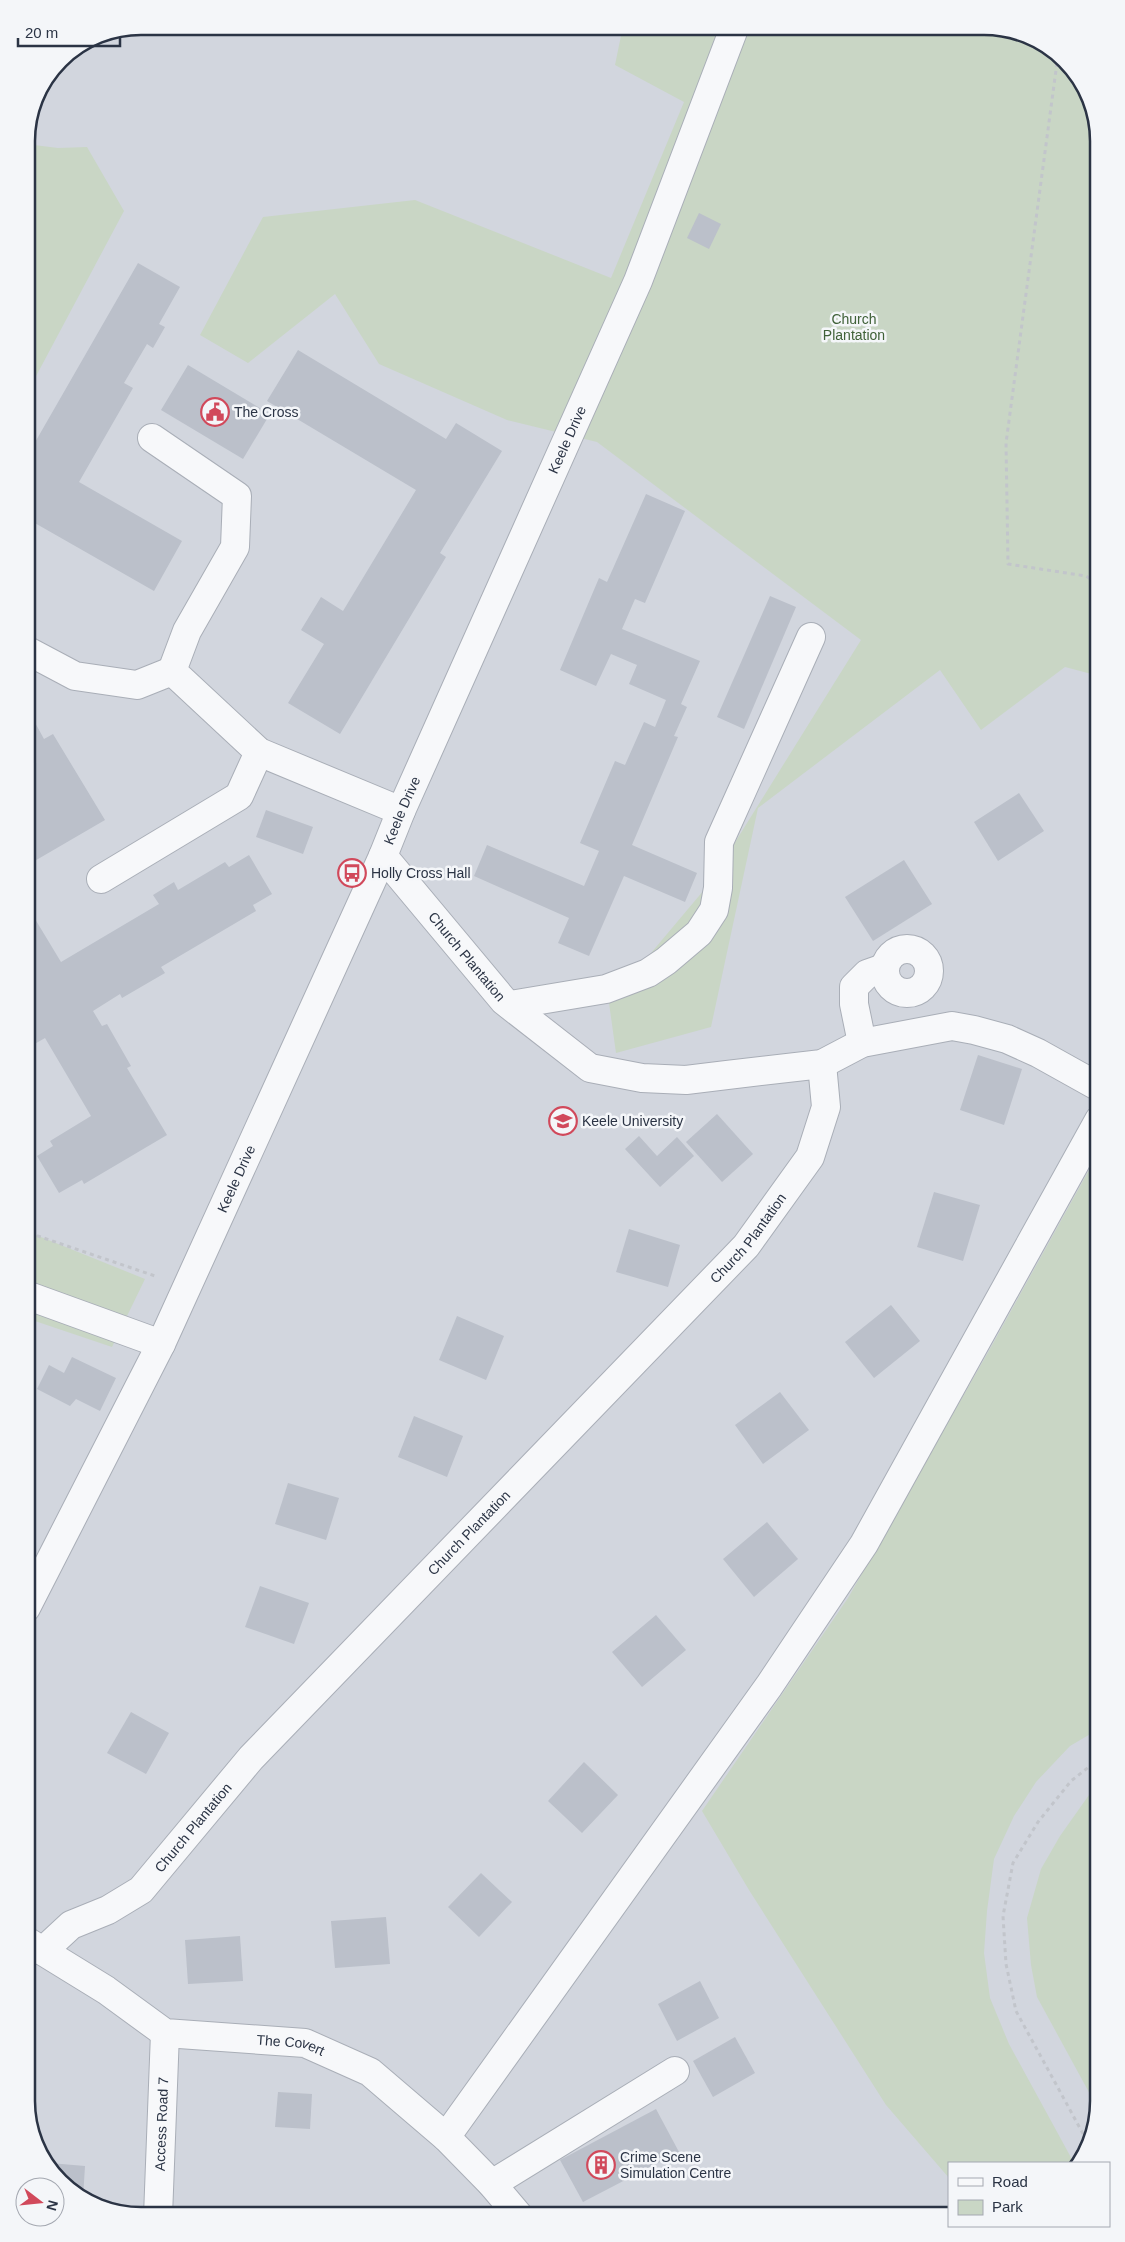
<svg xmlns="http://www.w3.org/2000/svg" width="1125" height="2242" font-family="Helvetica,sans-serif">
<style>
.built{fill:#d2d6de}
.green{fill:#c9d6c5}
.building{fill:#bbc0ca}
.lines{fill:none;stroke-linecap:round;stroke-linejoin:round}
.minor-casing{stroke:#a9aeb7;stroke-width:30}
.path{stroke:#c2c5cb;stroke-width:3;stroke-dasharray:4 4;stroke-linecap:butt}
.minor{stroke:#f7f8fa;stroke-width:28}
.labels{text-anchor:middle;dominant-baseline:central;stroke-width:5;stroke-linejoin:round;paint-order:stroke}
.park-label{font-size:14px;fill:#3f6138;stroke:#f4f6f9}
.poi-label{font-size:14px;fill:#2b3445;stroke:#f4f6f9;text-anchor:start}
.street-label{font-size:14px;fill:#2b3445;stroke:#f4f6f9}
.rim{fill:none;stroke:#2b3445;stroke-width:2.5}
</style>
<rect width="100%" height="100%" fill="#e4e7ec"/>
<path class="built" d="M141,26L992,27L1054,50L1090,97L1099,141V2102L1080,2163H949V2216H133L77,2196L35,2145L26,2101V133L35,97L60,60L97,35Z"/>
<g class="green">
<path d="M623,26L992,27L1054,50L1090,97L1099,141V676L1065,667L981,730L940,670L758,808L711,1027L616,1053L609,1003L709,884L861,640L597,442L507,420L379,364L335,294L248,363L200,335L263,217L415,200L611,278L684,102L615,65Z"/>
<path d="M26,144L58,148L87,147L124,211L26,395Z"/>
<path d="M1099,1152V1729L1070,1746L1036,1782L1014,1816L994,1859L987,1911L984,1953L990,1998L1009,2044L1074,2163H949V2178L886,2105L749,1890L702,1811L848,1598L991,1347Z"/>
<path d="M26,1231L145,1279L112,1347L26,1318Z"/>
<path d="M1099,1789V2102L1097,2107L1037,1997L1031,1965L1027,1918L1041,1869L1060,1836L1089,1795Z"/>
</g>
<g class="building">
<path d="M699,213L721,224L709,249L687,238Z"/>
<path d="M138,263L180,287L159,324L165,327L153,348L147,344L124,383L133,388L79,482L182,541L154,591L26,518V458Z"/>
<path d="M298,350L446,439L456,423L502,451L440,553L446,557L340,734L288,703L324,644L301,630L321,597L343,611L416,490L267,401Z"/>
<path d="M188,365L270,414L243,459L161,410Z"/>
<path d="M646,494L685,511L645,603L635,599L622,629L700,661L681,704L687,707L674,736L678,737L632,845L697,873L685,902L624,876L589,956L558,943L569,918L474,876L487,845L584,886L599,851L580,843L615,761L625,765L644,722L655,727L666,700L629,684L637,665L611,654L596,686L560,670L599,578L607,582Z"/>
<path d="M770,596L796,607L744,729L717,717Z"/>
<path d="M33,719L44,739L53,734L105,820L26,866V723Z"/>
<path d="M1019,793L1044,831L998,861L974,822Z"/>
<path d="M266,810L313,827L303,854L256,837Z"/>
<path d="M249,855L272,894L253,905L256,911L161,967L165,973L122,998L120,994L93,1011L102,1026L107,1024L131,1066L127,1068L167,1135L84,1184L82,1180L59,1193L37,1156L53,1146L50,1141L91,1116L45,1038L26,1049V904L61,962L159,904L153,895L174,882L178,890L225,862L229,867Z"/>
<path d="M904,860L932,904L873,941L845,897Z"/>
<path d="M978,1055L1022,1069L1004,1125L960,1110Z"/>
<path d="M717,1114L753,1154L722,1182L686,1142Z"/>
<path d="M639,1136L657,1156L677,1137L694,1156L660,1187L625,1149Z"/>
<path d="M934,1192L980,1205L963,1261L917,1247Z"/>
<path d="M629,1229L680,1245L668,1287L616,1272Z"/>
<path d="M891,1305L920,1341L874,1378L845,1342Z"/>
<path d="M457,1316L504,1336L486,1380L439,1360Z"/>
<path d="M72,1357L116,1378L100,1411L76,1399L70,1406L37,1389L49,1365L64,1373Z"/>
<path d="M780,1392L809,1430L763,1464L735,1425Z"/>
<path d="M414,1416L463,1436L447,1477L398,1457Z"/>
<path d="M288,1483L339,1498L326,1540L275,1524Z"/>
<path d="M767,1522L798,1559L754,1597L723,1559Z"/>
<path d="M260,1586L309,1603L294,1644L245,1627Z"/>
<path d="M656,1615L686,1650L642,1687L612,1652Z"/>
<path d="M131,1712L169,1733L146,1774L107,1753Z"/>
<path d="M584,1762L618,1795L582,1833L548,1801Z"/>
<path d="M481,1873L512,1902L479,1937L448,1907Z"/>
<path d="M386,1917L390,1964L335,1968L331,1921Z"/>
<path d="M240,1936L243,1981L188,1984L185,1940Z"/>
<path d="M700,1981L719,2018L677,2041L658,2004Z"/>
<path d="M735,2037L755,2073L713,2097L693,2061Z"/>
<path d="M278,2092L312,2094L310,2129L275,2127Z"/>
<path d="M656,2109L679,2152L583,2202L560,2160Z"/>
<path d="M50,2163L85,2166L83,2198L77,2196Z"/>
</g>
<g class="lines">
<defs>
<g id="minor">
<path d="M152,438L237,496L235,547L187,631L172,671L259,752L401,811"/>
<path d="M26,650L75,676L137,685L172,671"/>
<path id="s1" d="M383,856L504,1001L590,1068L642,1078L686,1080L727,1075L822,1064L862,1043L952,1026L974,1030L1007,1039L1038,1053L1099,1087"/>
<path d="M101,879L239,796L259,752"/>
<circle cx="907" cy="971" r="22"/>
<path d="M510,1005L606,989L648,973L666,961L699,933L714,910L718,888L719,842L811,637"/>
<path d="M862,1043L854,1004V987L867,974L884,968"/>
<path d="M26,1295L161,1344"/>
<path id="s2" d="M26,1608L161,1344L383,856L401,811L638,281L735,26"/>
<path id="s3" d="M28,1942L106,1990L165,2033L305,2043L370,2072L446,2137L492,2184L519,2216"/>
<path id="s4" d="M43,1951L71,1925L108,1910L141,1890L251,1758L746,1246L810,1157L826,1107L822,1064"/>
<path d="M446,2137L769,1686L864,1544L1099,1120"/>
<path d="M492,2184L675,2071"/>
<path id="s5" d="M158,2216L165,2033"/>
</g>
</defs>
<use href="#minor" class="minor-casing"/>
<g class="path">
<path d="M1058,55L1006,443L1008,564L1086,576L1099,585"/>
<path d="M26,1225L32,1234L158,1277"/>
<path d="M1087,2141L1016,2011L1006,1964L1003,1916L1013,1863L1038,1822L1071,1781L1099,1759"/>
</g>
<use href="#minor" class="minor"/>
</g>
<defs>
<symbol id="civic-ring" viewBox="-11 -11 22 22"><circle r="9.5" fill="#f4f6f9" stroke="#d1495b" stroke-width="1.5"/><path d="M-.6-6.5H3V-4.5H.6V-3L4-1V1h2V6H-6V1h2V-1L-.6-3ZM-1.2 2.5V6h2.4V2.5Z" fill="#d1495b"/></symbol>
<symbol id="bus-ring" viewBox="-11 -11 22 22"><circle r="9.5" fill="#f4f6f9" stroke="#d1495b" stroke-width="1.5"/><path d="M-5-6H5V4H4V6H2V4H-2V6H-4V4H-5ZM-3.5-4V0h7V-4ZM-3.5 1.2v1.5H-2V1.2ZM2 1.2v1.5H3.5V1.2Z" fill="#d1495b"/></symbol>
<symbol id="university-ring" viewBox="-11 -11 22 22"><circle r="9.5" fill="#f4f6f9" stroke="#d1495b" stroke-width="1.5"/><path d="M0-5L7-2L0 1L-7-2ZM-4 1L0 2.5L4 1V4Q0 6-4 4Z" fill="#d1495b"/></symbol>
<symbol id="building-ring" viewBox="-11 -11 22 22"><circle r="9.5" fill="#f4f6f9" stroke="#d1495b" stroke-width="1.5"/><path d="M-4-6H4V6H1V3H-1V6H-4ZM-2.5-4.3h1.7v1.8h-1.7ZM.8-4.3h1.7v1.8H.8ZM-2.5-1h1.7V.8h-1.7ZM.8-1h1.7V.8H.8Z" fill="#d1495b"/></symbol>
</defs>
<g fill-rule="evenodd">
<use href="#civic-ring" x="199" y="396" width="32" height="32"/>
<use href="#bus-ring" x="336" y="857" width="32" height="32"/>
<use href="#university-ring" x="547" y="1105" width="32" height="32"/>
<use href="#building-ring" x="585" y="2149" width="32" height="32"/>
</g>
<g class="labels">
<g class="park-label">
<text x="854" y="319">Church<tspan x="854" dy="16">Plantation</tspan></text>
</g>
<g class="poi-label">
<text x="234" y="412">The Cross</text>
<text x="371" y="873">Holly Cross Hall</text>
<text x="582" y="1121">Keele University</text>
<text x="620" y="2157">Crime Scene<tspan x="620" dy="16">Simulation Centre</tspan></text>
</g>
<g class="street-label">
<text stroke="none"><textPath href="#s2" startOffset="1288">Keele Drive</textPath></text>
<text stroke="none"><textPath href="#s2" startOffset="882">Keele Drive</textPath></text>
<text stroke="none"><textPath href="#s1" startOffset="131">Church Plantation</textPath></text>
<text stroke="none"><textPath href="#s2" startOffset="478">Keele Drive</textPath></text>
<text stroke="none"><textPath href="#s4" startOffset="1008">Church Plantation</textPath></text>
<text stroke="none"><textPath href="#s4" startOffset="602">Church Plantation</textPath></text>
<text stroke="none"><textPath href="#s4" startOffset="198">Church Plantation</textPath></text>
<text stroke="none"><textPath href="#s3" startOffset="291">The Covert</textPath></text>
<text stroke="none"><textPath href="#s5" startOffset="92">Access Road 7</textPath></text>
</g>
</g>
<path d="M0 0H1125V2242H0ZM141 35H984A106 106 0 0 1 1090 141V2101A106 106 0 0 1 984 2207H141A106 106 0 0 1 35 2101V141A106 106 0 0 1 141 35Z" fill="#f4f6f9" fill-rule="evenodd"/>
<path class="rim" d="M141 35H984A106 106 0 0 1 1090 141V2101A106 106 0 0 1 984 2207H141A106 106 0 0 1 35 2101V141A106 106 0 0 1 141 35Z"/>
<rect x="948" y="2162" width="162" height="65" fill="#f4f6f9" stroke="#a4a8b1"/>
<rect x="958" y="2178" width="25" height="8" fill="#f7f8fa" stroke="#a4a8b1"/>
<text x="992" y="2187" font-size="15" fill="#2b3445">Road</text>
<rect x="958" y="2200" width="25" height="15" fill="#c9d6c5" stroke="#a4a8b1"/>
<text x="992" y="2212" font-size="15" fill="#2b3445">Park</text>
<g transform="translate(40 2202) rotate(106)"><circle r="24" fill="#f4f6f9" stroke="#a4a8b1"/>
<path d="M0-4L9 19L0 12L-9 19Z" fill="#d1495b"/>
<text y="-8" font-size="14" font-weight="bold" text-anchor="middle" fill="#2b3445">N</text>
</g>
<path d="M18 38v8h102v-8" fill="none" stroke="#2b3445" stroke-width="2.5"/>
<text x="25" y="38" font-size="15" fill="#2b3445" stroke="#f4f6f9" stroke-width="4" paint-order="stroke">20 m</text>
</svg>
